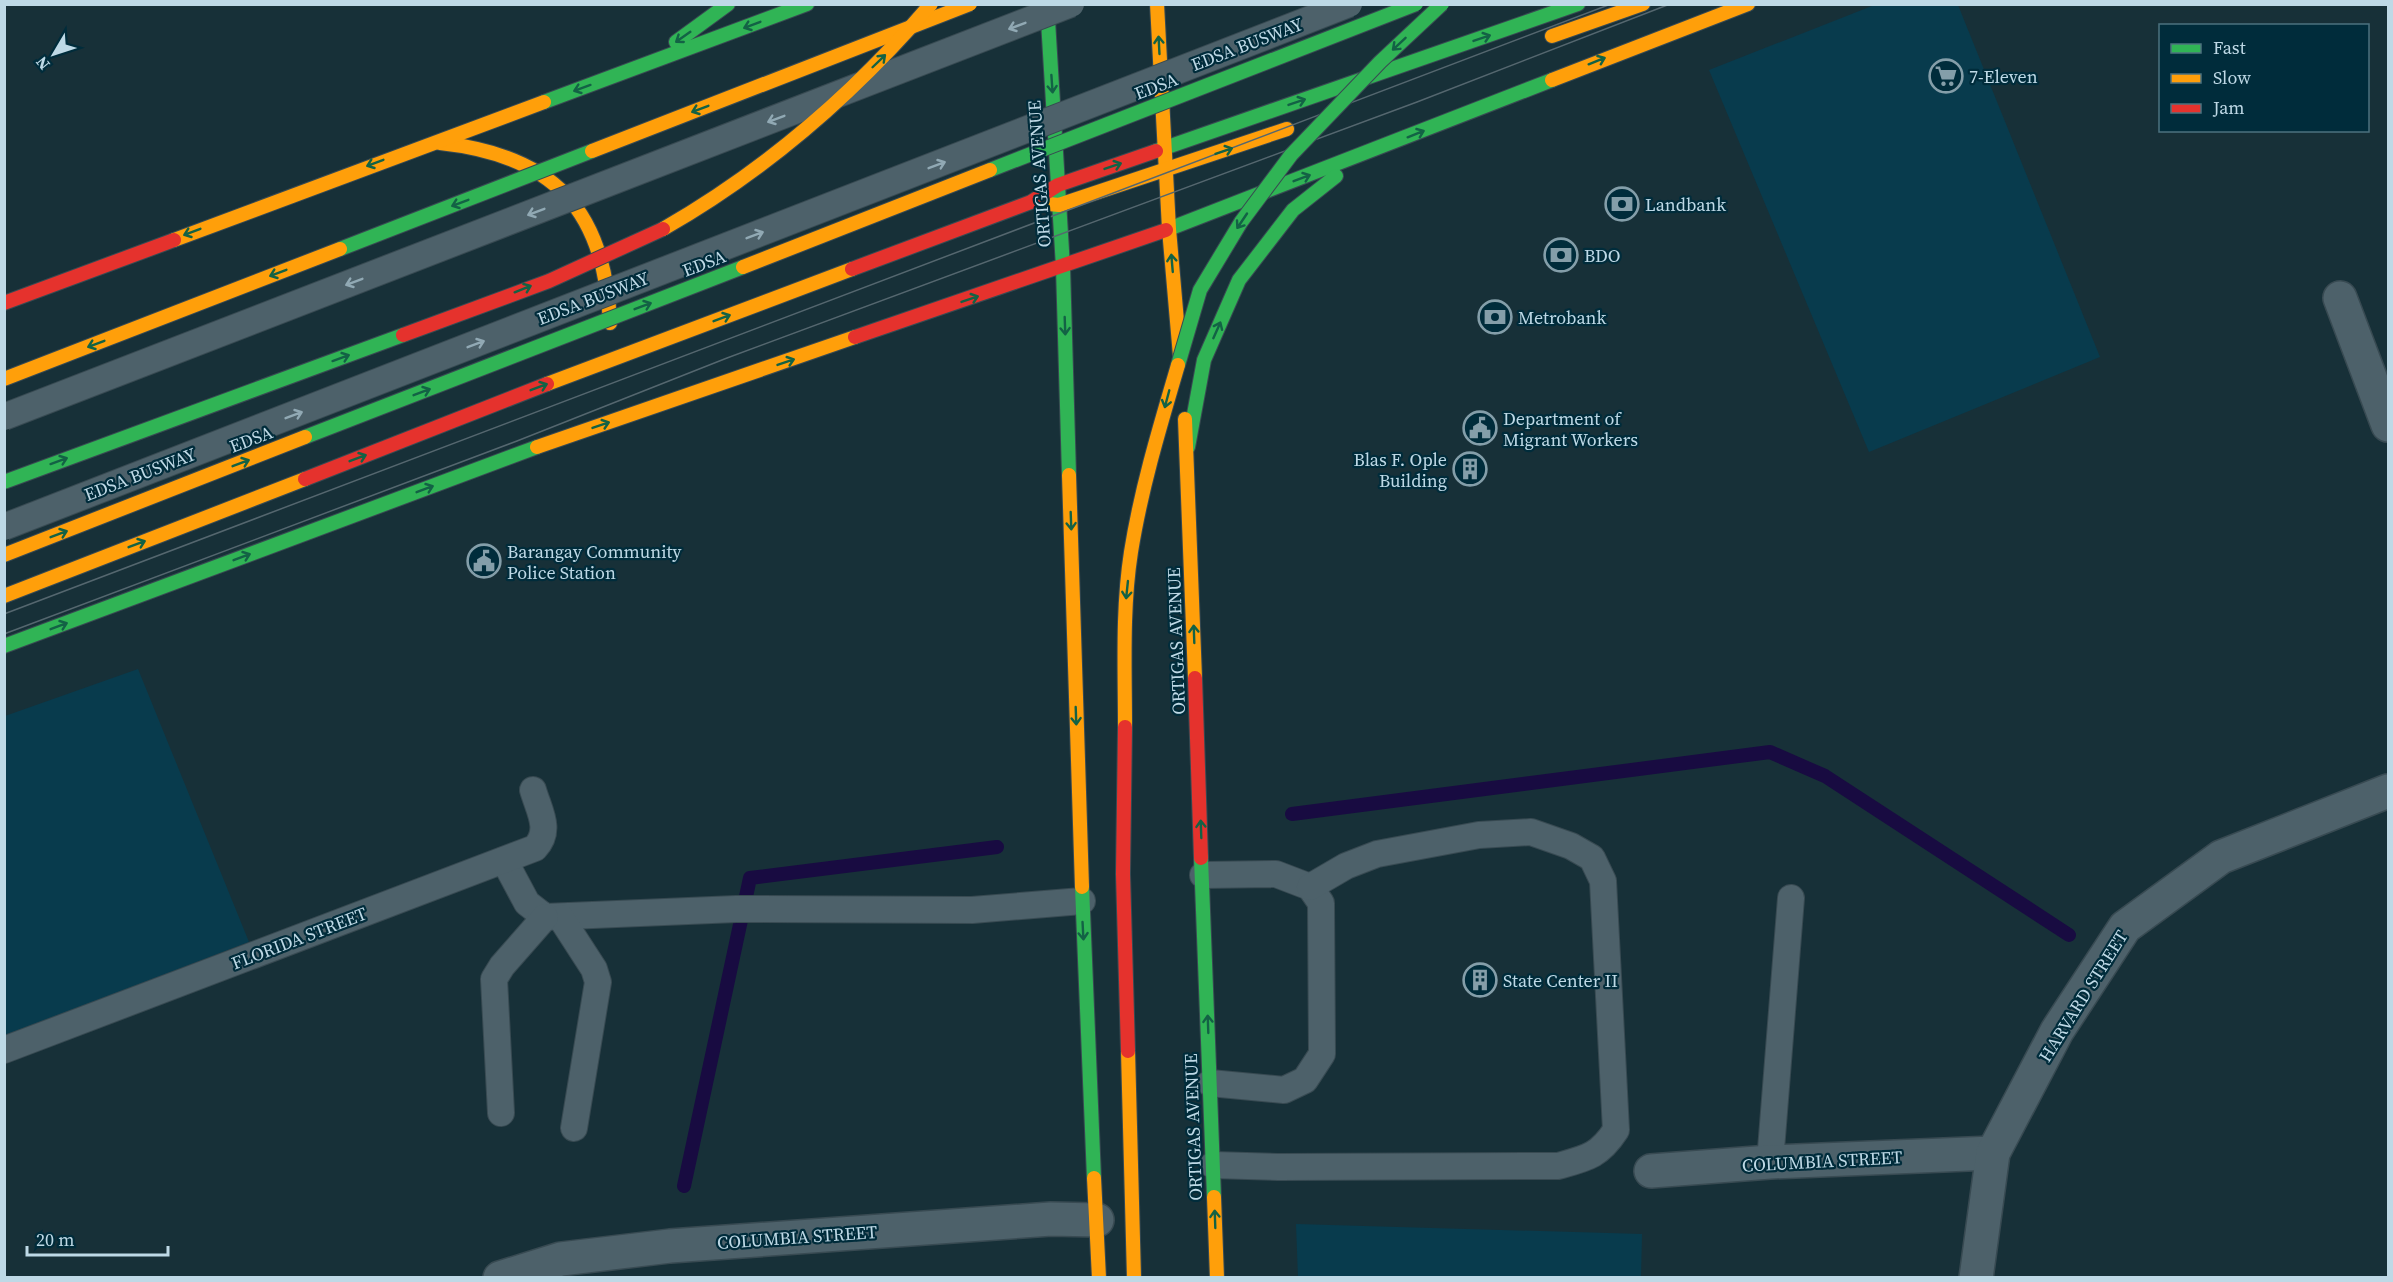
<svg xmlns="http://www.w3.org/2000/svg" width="2393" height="1282" font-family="'Source Serif 4',serif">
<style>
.built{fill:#083b4d}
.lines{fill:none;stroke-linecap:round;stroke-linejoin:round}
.stream{stroke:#180b41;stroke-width:14}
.lane-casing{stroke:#384a52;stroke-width:28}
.street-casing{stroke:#384a52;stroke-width:36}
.fast-casing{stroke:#384a52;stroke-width:16}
.slow-casing{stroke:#384a52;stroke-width:16}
.jam-casing{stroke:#384a52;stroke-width:16}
.lane{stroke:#4d616a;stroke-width:26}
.street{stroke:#4d616a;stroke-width:33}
.fast{stroke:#30b455;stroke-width:14}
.slow{stroke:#ff9f0a;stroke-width:14}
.jam{stroke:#e5322d;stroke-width:14}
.tram{stroke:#55676f;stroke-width:1.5}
.lane-bridge-casing{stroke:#384a52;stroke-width:28;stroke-linecap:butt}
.fast-bridge-casing{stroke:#384a52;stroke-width:16;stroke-linecap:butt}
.slow-bridge-casing{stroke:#384a52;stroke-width:16;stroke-linecap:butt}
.jam-bridge-casing{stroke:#384a52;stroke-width:16;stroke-linecap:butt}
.lane-bridge{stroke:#4d616a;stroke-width:26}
.fast-bridge{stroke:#30b455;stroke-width:14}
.slow-bridge{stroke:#ff9f0a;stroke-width:14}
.jam-bridge{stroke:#e5322d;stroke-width:14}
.oneway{stroke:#136245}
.oneway2{stroke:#91a9b4}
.labels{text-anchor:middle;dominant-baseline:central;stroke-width:4.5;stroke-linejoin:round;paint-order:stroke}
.street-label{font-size:18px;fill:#bed9e6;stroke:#002c3b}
.poi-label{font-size:18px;fill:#bed9e6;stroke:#002c3b;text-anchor:start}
</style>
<rect width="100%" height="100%" fill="#173038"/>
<g class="built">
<path d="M1877,4L1958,5L2100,357L1869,452L1709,70Z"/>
<path d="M138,669L249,942L5,1036V716Z"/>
<path d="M1296,1224L1642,1234L1641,1277H1298Z"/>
</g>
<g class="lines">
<g class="stream">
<path d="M1292,814L1770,752L1825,776L2069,935"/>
<path d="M684,1186L750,878L997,847"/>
</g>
<defs>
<g id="lane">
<path d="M504,860L527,903L545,917L736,909L972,910L1082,901"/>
<path d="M1203,875L1276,874L1310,887L1321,903L1322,1054L1305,1080L1284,1090L1210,1083"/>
<path d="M561,918L594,969L598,982L574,1128"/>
<path d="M4,1050L535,848C552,830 539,811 533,790"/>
<path d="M501,1113L494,979L502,966L545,917"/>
<path d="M1770,1162L1791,898"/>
<path d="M1213,1165L1278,1167L1558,1166C1587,1158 1599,1156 1616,1130L1603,881L1592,858L1571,846L1531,832L1479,835L1377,854L1346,866L1310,887"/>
</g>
<g id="street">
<path d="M2340,298L2388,425"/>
<path d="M1651,1171L1770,1162L1993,1153"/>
<path d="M500,1278L561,1259L670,1246L1051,1219L1097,1220"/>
<path d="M1976,1278L1993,1153L2057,1031L2125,927L2221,857L2388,791"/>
</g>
<g id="fast">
<path d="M1047,4L1063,267L1069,475"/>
<path d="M676,42L728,4"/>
<path d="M544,102L807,4"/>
<path d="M1156,151L1578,4"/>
<path d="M1166,230L1552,80"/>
<path d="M1188,447L1204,360L1239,280L1293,210L1336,176"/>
<path d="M4,646L537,447"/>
<path d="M1201,858L1214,1197"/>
<path d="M1082,887L1094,1178"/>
</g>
<g id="slow">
<path d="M1157,4L1169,229L1180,356"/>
<path d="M1552,36L1643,4"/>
<path d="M1552,80L1748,4"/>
<path d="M440,143C553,155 605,209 610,323"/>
<path d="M1039,203L1059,205L1287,129"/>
<path d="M174,240L544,102"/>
<path d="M547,384L852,269"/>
<path d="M1185,419L1195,678"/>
<path d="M537,447L855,337"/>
<path d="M1069,475L1082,887"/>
<path d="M4,596L305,479"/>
<path d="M1094,1178L1099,1278"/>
<path d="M1214,1197L1217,1278"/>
</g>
<g id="jam">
<path d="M852,269L1031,202L1058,185L1156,151"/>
<path d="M4,303L174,240"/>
<path d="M855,337L1166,230"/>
<path d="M305,479L547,384"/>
<path d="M1195,678L1201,858"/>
</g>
</defs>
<use href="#lane" class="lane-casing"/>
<use href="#street" class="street-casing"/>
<use href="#fast" class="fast-casing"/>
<use href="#slow" class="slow-casing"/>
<use href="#jam" class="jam-casing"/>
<use href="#lane" class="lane"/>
<use href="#street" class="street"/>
<use href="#fast" class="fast"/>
<use href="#slow" class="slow"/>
<use href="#jam" class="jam"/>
<g class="tram">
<path d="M4,614L1611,4"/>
<path d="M4,634L517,441L727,358L1417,102L1670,4"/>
</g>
<defs>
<g id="lane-bridge">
<path d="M4,417L1071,4"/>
<path d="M4,527L1349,4"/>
</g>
<g id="fast-bridge">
<path d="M990,170L1416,4"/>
<path d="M340,249L592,151"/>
<path d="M1178,365L1200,290L1241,222L1291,155L1380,62L1442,4"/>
<path d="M305,437L743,267"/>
<path d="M4,482L403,335"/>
</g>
<g id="slow-bridge">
<path d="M592,151L970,4"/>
<path d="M663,229C766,170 854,94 931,4"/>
<path d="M743,267L990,170"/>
<path d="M4,379L340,249"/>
<path d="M4,555L305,437"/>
<path d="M1125,727C1125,669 1122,610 1131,552C1141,489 1160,426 1178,365"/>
<path d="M1128,1051L1134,1278"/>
</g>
<g id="jam-bridge">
<path d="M403,335L549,281L663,229"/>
<path d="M1125,727L1123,874L1128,1051"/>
</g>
</defs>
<use href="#lane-bridge" class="lane-bridge-casing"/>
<use href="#fast-bridge" class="fast-bridge-casing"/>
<use href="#slow-bridge" class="slow-bridge-casing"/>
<use href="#jam-bridge" class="jam-bridge-casing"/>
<use href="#lane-bridge" class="lane-bridge"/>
<use href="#fast-bridge" class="fast-bridge"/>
<use href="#slow-bridge" class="slow-bridge"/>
<use href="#jam-bridge" class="jam-bridge"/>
</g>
<defs><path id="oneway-shaft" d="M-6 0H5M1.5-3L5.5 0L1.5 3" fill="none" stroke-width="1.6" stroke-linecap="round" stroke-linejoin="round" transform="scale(1.5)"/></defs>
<g class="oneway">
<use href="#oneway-shaft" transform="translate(752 25) rotate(159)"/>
<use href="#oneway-shaft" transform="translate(683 37) rotate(145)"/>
<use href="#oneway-shaft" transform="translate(1482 38) rotate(-19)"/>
<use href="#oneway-shaft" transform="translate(1399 44) rotate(137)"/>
<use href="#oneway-shaft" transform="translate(1159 45) rotate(-93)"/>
<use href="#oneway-shaft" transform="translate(879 61) rotate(-44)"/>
<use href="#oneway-shaft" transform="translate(1597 61) rotate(-22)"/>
<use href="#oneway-shaft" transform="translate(1052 84) rotate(86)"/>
<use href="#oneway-shaft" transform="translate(582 88) rotate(160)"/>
<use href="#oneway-shaft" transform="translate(1297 102) rotate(-19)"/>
<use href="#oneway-shaft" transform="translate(700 109) rotate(159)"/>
<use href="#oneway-shaft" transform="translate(1416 134) rotate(-22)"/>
<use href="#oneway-shaft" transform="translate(1224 151) rotate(-19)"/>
<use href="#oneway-shaft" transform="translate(375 163) rotate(159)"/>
<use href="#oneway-shaft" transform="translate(1113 166) rotate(-19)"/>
<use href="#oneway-shaft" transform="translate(1302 178) rotate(-21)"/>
<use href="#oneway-shaft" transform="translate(460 203) rotate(159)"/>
<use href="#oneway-shaft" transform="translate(1242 221) rotate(124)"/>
<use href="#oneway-shaft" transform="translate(192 232) rotate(159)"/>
<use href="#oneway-shaft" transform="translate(1172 263) rotate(-95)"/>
<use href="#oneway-shaft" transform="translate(278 273) rotate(159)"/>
<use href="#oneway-shaft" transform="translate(523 289) rotate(-22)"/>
<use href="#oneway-shaft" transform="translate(970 299) rotate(-19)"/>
<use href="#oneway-shaft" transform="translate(643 306) rotate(-21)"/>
<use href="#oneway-shaft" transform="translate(722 318) rotate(-21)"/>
<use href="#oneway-shaft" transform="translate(1065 326) rotate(88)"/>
<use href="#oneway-shaft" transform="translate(1217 330) rotate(-66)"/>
<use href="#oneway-shaft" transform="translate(96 344) rotate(159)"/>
<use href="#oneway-shaft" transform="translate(341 358) rotate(-20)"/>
<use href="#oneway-shaft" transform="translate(786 362) rotate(-19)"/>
<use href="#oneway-shaft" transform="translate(539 387) rotate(-21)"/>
<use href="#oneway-shaft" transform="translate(422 392) rotate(-21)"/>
<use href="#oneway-shaft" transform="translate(1167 399) rotate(105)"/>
<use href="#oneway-shaft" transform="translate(601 425) rotate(-19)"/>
<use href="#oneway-shaft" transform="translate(358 458) rotate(-21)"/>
<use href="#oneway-shaft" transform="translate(59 461) rotate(-20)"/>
<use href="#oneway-shaft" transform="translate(241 463) rotate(-21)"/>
<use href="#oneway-shaft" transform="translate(425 489) rotate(-21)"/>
<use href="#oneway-shaft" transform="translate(1071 521) rotate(88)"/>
<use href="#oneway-shaft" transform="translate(59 534) rotate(-21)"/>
<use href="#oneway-shaft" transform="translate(137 544) rotate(-21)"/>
<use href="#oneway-shaft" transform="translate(242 557) rotate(-21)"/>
<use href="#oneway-shaft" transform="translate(1127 590) rotate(96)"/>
<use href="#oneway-shaft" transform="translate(59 626) rotate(-21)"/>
<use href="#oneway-shaft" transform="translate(1194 634) rotate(-92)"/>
<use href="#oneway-shaft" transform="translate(1076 716) rotate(88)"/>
<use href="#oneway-shaft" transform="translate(1201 829) rotate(-92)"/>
<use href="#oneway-shaft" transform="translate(1083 931) rotate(87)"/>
<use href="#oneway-shaft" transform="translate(1208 1024) rotate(-92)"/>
<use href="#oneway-shaft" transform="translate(1215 1219) rotate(-92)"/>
</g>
<g class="oneway2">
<use href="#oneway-shaft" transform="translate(1017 26) rotate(159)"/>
<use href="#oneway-shaft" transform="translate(776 119) rotate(159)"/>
<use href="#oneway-shaft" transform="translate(937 165) rotate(-21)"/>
<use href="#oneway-shaft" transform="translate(536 212) rotate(159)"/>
<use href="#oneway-shaft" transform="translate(755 235) rotate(-21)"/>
<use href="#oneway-shaft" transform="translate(354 282) rotate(159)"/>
<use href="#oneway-shaft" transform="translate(476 344) rotate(-21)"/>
<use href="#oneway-shaft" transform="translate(294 415) rotate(-21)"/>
</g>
<defs>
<symbol id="supermarket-ring" viewBox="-11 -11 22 22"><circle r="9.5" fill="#002c3b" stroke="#849ea9" stroke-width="1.5"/><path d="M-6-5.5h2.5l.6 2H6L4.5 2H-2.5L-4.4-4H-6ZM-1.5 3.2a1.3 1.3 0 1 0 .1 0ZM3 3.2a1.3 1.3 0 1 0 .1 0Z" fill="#849ea9"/></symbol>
<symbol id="bank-ring" viewBox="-11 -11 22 22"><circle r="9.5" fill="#002c3b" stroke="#849ea9" stroke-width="1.5"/><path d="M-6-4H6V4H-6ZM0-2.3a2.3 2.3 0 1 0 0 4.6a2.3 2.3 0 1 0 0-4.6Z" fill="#849ea9"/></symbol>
<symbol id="civic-ring" viewBox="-11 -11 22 22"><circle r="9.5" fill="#002c3b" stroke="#849ea9" stroke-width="1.5"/><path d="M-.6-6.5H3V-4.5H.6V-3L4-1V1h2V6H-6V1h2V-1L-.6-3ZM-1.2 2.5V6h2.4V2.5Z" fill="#849ea9"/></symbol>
<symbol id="building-ring" viewBox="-11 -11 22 22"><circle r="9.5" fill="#002c3b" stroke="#849ea9" stroke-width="1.5"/><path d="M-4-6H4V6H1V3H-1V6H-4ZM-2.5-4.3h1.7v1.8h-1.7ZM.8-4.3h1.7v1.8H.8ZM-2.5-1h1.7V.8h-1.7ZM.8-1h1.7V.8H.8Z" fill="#849ea9"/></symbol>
</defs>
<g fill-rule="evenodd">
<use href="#supermarket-ring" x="1927" y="57" width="38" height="38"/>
<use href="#bank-ring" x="1603" y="185" width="38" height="38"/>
<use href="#bank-ring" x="1542" y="236" width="38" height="38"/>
<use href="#bank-ring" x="1476" y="298" width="38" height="38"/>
<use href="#civic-ring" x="1461" y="409" width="38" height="38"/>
<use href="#building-ring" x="1451" y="450" width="38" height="38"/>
<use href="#civic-ring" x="465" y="542" width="38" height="38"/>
<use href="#building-ring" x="1461" y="961" width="38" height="38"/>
</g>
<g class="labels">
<g class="street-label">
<text transform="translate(1247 44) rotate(-21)">EDSA BUSWAY</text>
<text transform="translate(1156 86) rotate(-21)">EDSA</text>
<text transform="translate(1039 174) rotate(-94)">ORTIGAS AVENUE</text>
<text transform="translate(704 263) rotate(-21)">EDSA</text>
<text transform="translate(593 298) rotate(-21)">EDSA BUSWAY</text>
<text transform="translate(251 439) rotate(-21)">EDSA</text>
<text transform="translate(140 474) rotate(-21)">EDSA BUSWAY</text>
<text transform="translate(1176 641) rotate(-92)">ORTIGAS AVENUE</text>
<text transform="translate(299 938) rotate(-21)">FLORIDA STREET</text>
<text transform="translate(2083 996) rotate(-58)">HARVARD STREET</text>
<text transform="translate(1193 1127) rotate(-92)">ORTIGAS AVENUE</text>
<text transform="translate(1822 1161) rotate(-3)">COLUMBIA STREET</text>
<text transform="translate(797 1237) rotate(-4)">COLUMBIA STREET</text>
</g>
<g class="poi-label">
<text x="1969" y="76">7-Eleven</text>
<text x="1645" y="204">Landbank</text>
<text x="1584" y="255">BDO</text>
<text x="1518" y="317">Metrobank</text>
<text x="1503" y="418">Department of<tspan x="1503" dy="21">Migrant Workers</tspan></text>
<text x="1447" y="459" text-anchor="end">Blas F. Ople<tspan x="1447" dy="21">Building</tspan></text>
<text x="507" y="551">Barangay Community<tspan x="507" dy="21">Police Station</tspan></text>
<text x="1503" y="980">State Center II</text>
</g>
</g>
<rect width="2393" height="1282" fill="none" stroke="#bed9e6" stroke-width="12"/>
<rect x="2159" y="24" width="210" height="108" fill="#002c3b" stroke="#4c717f" stroke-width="1.5"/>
<rect x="2171" y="44" width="30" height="9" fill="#30b455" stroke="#4c717f" stroke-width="1.5"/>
<text x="2213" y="54" font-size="18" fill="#bed9e6">Fast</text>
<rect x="2171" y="74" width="30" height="9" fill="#ff9f0a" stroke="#4c717f" stroke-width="1.5"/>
<text x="2213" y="84" font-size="18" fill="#bed9e6">Slow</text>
<rect x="2171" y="104" width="30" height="9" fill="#e5322d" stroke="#4c717f" stroke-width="1.5"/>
<text x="2213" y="114" font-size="18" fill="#bed9e6">Jam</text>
<g transform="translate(54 54) rotate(231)" stroke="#002c3b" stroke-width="4.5" paint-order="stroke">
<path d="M0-4.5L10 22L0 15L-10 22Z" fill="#bed9e6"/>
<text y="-9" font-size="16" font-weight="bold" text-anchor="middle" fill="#bed9e6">N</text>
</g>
<path d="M27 1246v9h141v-9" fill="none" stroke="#bed9e6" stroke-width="3"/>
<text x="36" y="1246" font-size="18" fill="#bed9e6" stroke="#002c3b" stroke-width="4.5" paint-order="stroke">20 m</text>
</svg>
